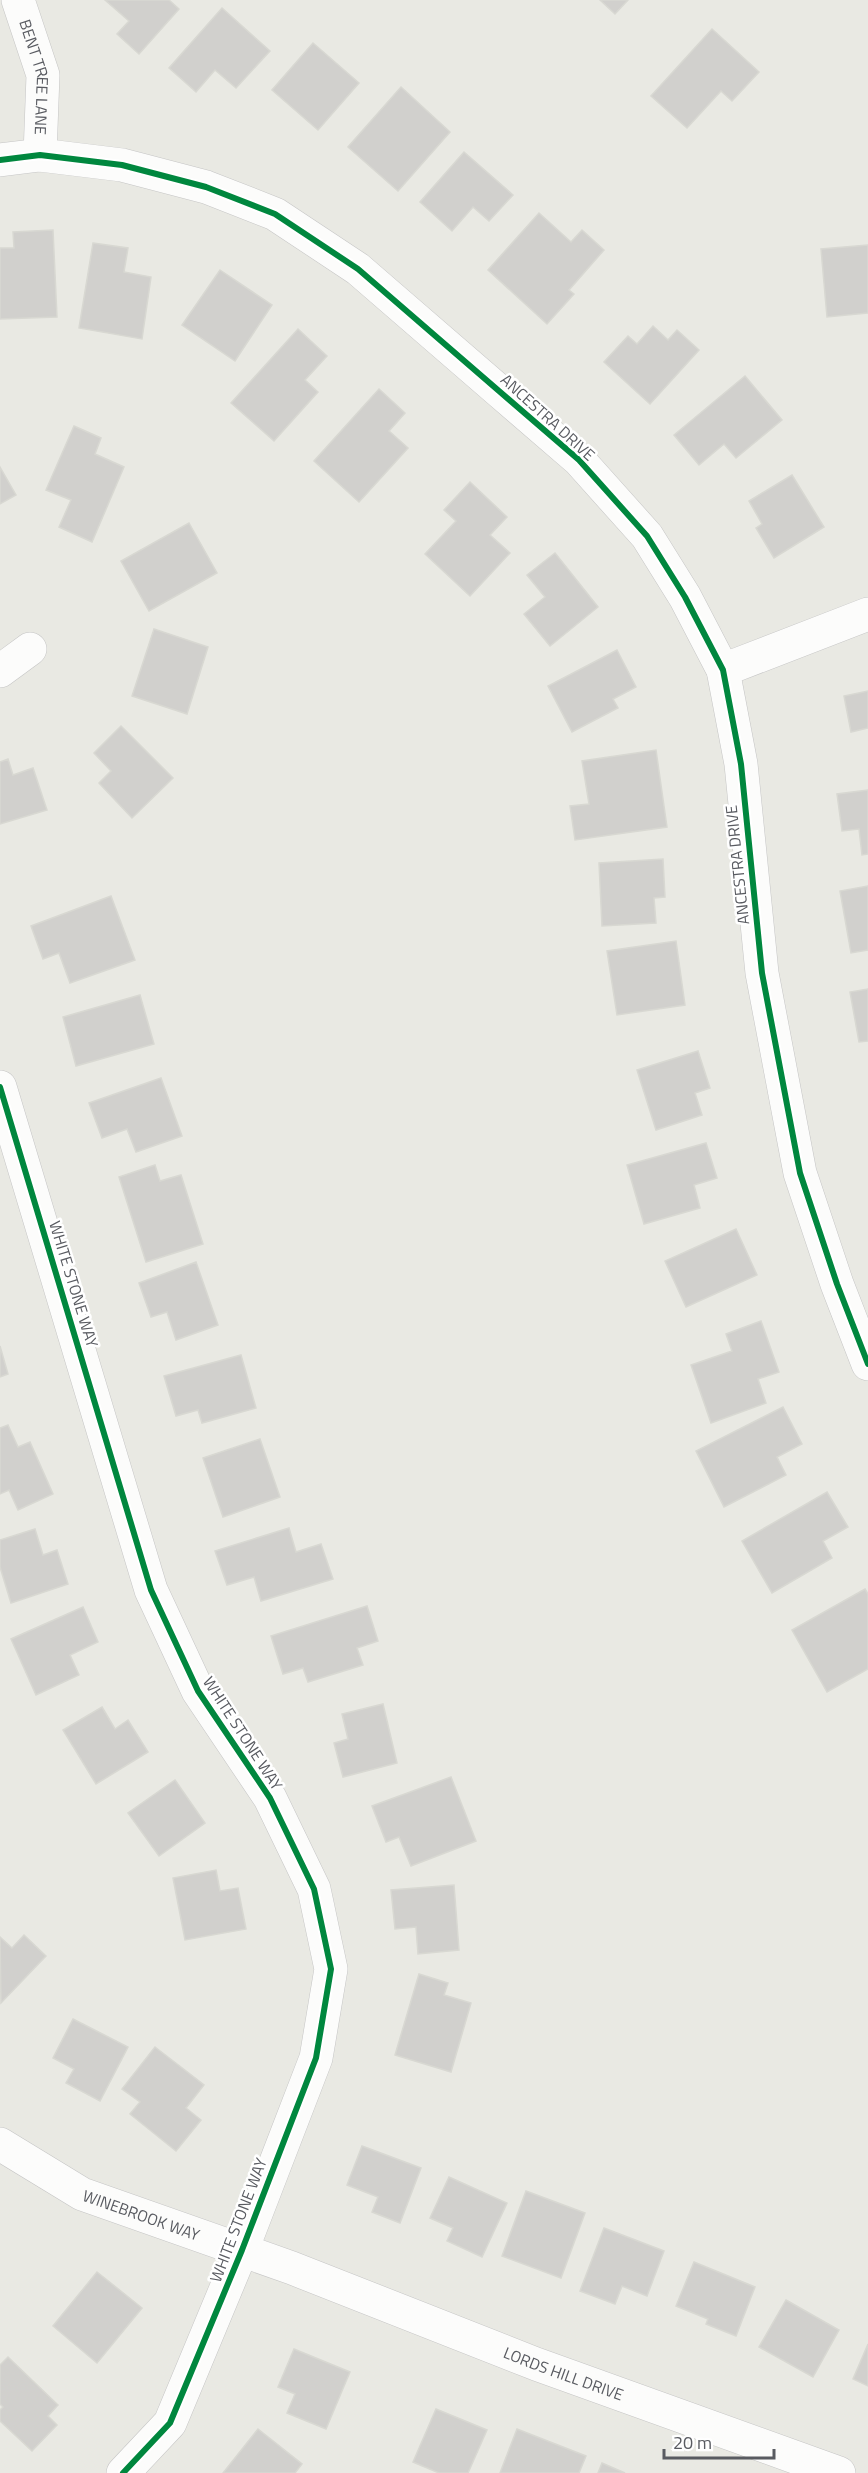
<svg xmlns="http://www.w3.org/2000/svg" width="868" height="2473" font-family="'Titillium Web',sans-serif">
<style>
.building{fill:#d1d0cd;stroke:#d8d8d2;stroke-width:1.5}
.lines{fill:none;stroke-linecap:round;stroke-linejoin:round}
.minor-casing{stroke:#c5c5c5;stroke-width:34}
.minor{stroke:#fcfcfb;stroke-width:33}
.cycleway-casing{stroke:#fff;stroke-width:10}
.cycleway{stroke:#00873e;stroke-width:6}
.labels{text-anchor:middle;dominant-baseline:central;stroke-width:5;stroke-linejoin:round;paint-order:stroke}
.street-label{font-size:16px;fill:#595b61;stroke:#fff}
</style>
<rect width="100%" height="100%" fill="#e9e9e3"/>
<g class="building">
<path d="M105,0H169L179,9L139,54L117,34L129,21Z"/>
<path d="M600,0H628L615,14Z"/>
<path d="M222,8L270,51L236,88L215,70L196,92L169,68Z"/>
<path d="M712,29L759,72L732,101L721,91L687,128L651,96Z"/>
<path d="M313,43L359,83L318,130L272,90Z"/>
<path d="M401,87L450,132L398,191L348,147Z"/>
<path d="M464,152L513,195L489,221L473,207L452,231L420,202Z"/>
<path d="M539,213L571,242L582,230L604,250L569,290L574,294L547,324L488,270Z"/>
<path d="M53,230L57,317L0,319V248H14L13,232Z"/>
<path d="M93,243L128,248L124,272L151,277L142,339L79,328Z"/>
<path d="M868,245V313L827,317L821,249Z"/>
<path d="M220,270L272,305L235,361L182,325Z"/>
<path d="M653,326L668,340L677,330L699,350L650,404L604,362L628,336L637,344Z"/>
<path d="M298,329L327,356L305,380L318,392L274,441L231,403Z"/>
<path d="M745,376L782,420L736,458L724,444L699,465L674,435Z"/>
<path d="M379,389L405,413L389,431L408,448L359,502L314,461Z"/>
<path d="M74,426L101,438L95,454L124,467L92,542L59,527L71,500L46,490Z"/>
<path d="M0,467L16,495L0,504Z"/>
<path d="M792,475L824,527L774,558L756,528L762,524L749,501Z"/>
<path d="M470,482L507,517L490,535L510,553L470,596L425,554L456,521L444,510Z"/>
<path d="M189,523L217,573L149,611L121,561Z"/>
<path d="M555,553L598,607L550,646L524,614L545,597L527,575Z"/>
<path d="M154,629L208,647L187,714L132,696Z"/>
<path d="M617,650L636,687L613,699L618,708L572,732L548,686Z"/>
<path d="M868,691V728L851,732L844,696Z"/>
<path d="M121,726L173,778L132,818L99,783L111,771L94,753Z"/>
<path d="M656,750L667,827L575,840L570,806L589,804L582,761Z"/>
<path d="M8,759L13,775L33,768L47,810L0,824V762Z"/>
<path d="M868,790V854L862,855L859,829L842,831L837,794Z"/>
<path d="M663,859L665,897L654,898L656,923L602,926L599,863Z"/>
<path d="M868,886V950L851,953L840,891Z"/>
<path d="M111,896L135,960L70,983L59,953L43,959L31,926Z"/>
<path d="M676,941L685,1005L617,1015L607,951Z"/>
<path d="M868,989V1041L859,1042L850,992Z"/>
<path d="M140,995L154,1044L76,1066L63,1017Z"/>
<path d="M698,1051L710,1088L695,1093L702,1115L656,1130L637,1070Z"/>
<path d="M161,1078L182,1136L136,1152L127,1129L102,1138L89,1103Z"/>
<path d="M706,1143L717,1178L694,1185L700,1208L644,1224L627,1165Z"/>
<path d="M155,1165L160,1181L181,1175L203,1244L146,1262L119,1177Z"/>
<path d="M736,1229L757,1275L686,1307L665,1261Z"/>
<path d="M196,1262L218,1325L176,1340L167,1312L151,1317L139,1283Z"/>
<path d="M761,1321L779,1372L758,1379L766,1403L711,1423L691,1365L732,1351L726,1334Z"/>
<path d="M0,1346L8,1374L0,1377Z"/>
<path d="M241,1355L256,1408L202,1423L198,1410L176,1416L164,1376Z"/>
<path d="M783,1407L802,1444L777,1457L786,1475L724,1507L696,1451Z"/>
<path d="M8,1425L18,1447L30,1442L53,1494L18,1510L9,1490L0,1494V1428Z"/>
<path d="M260,1439L280,1497L223,1517L203,1458Z"/>
<path d="M827,1492L848,1527L823,1541L832,1558L772,1593L742,1541Z"/>
<path d="M289,1528L296,1552L321,1544L333,1579L261,1601L254,1577L227,1585L215,1551Z"/>
<path d="M35,1529L43,1555L57,1550L68,1584L11,1603L0,1567V1540Z"/>
<path d="M865,1589L868,1594V1669L827,1692L792,1630Z"/>
<path d="M367,1606L378,1641L357,1648L363,1665L308,1682L303,1668L283,1674L271,1636Z"/>
<path d="M83,1607L98,1642L70,1655L79,1675L36,1695L11,1639Z"/>
<path d="M383,1704L397,1763L343,1777L334,1743L348,1739L342,1714Z"/>
<path d="M102,1707L115,1729L128,1720L148,1752L96,1784L63,1730Z"/>
<path d="M451,1777L476,1841L411,1866L399,1837L386,1842L372,1806Z"/>
<path d="M175,1780L205,1823L159,1856L128,1813Z"/>
<path d="M216,1870L220,1891L238,1888L246,1929L185,1940L173,1878Z"/>
<path d="M454,1885L459,1950L418,1954L416,1927L395,1929L391,1890Z"/>
<path d="M24,1935L46,1956L1,2003L0,1937L12,1948Z"/>
<path d="M419,1974L448,1983L444,1995L471,2003L451,2072L395,2055Z"/>
<path d="M73,2019L128,2047L100,2101L66,2083L74,2069L53,2058Z"/>
<path d="M155,2047L204,2085L186,2108L201,2120L176,2151L130,2114L140,2102L122,2089Z"/>
<path d="M362,2146L421,2168L400,2223L372,2212L378,2197L347,2185Z"/>
<path d="M449,2177L507,2203L482,2257L447,2241L453,2228L430,2218Z"/>
<path d="M526,2191L585,2213L561,2278L502,2256Z"/>
<path d="M604,2228L664,2251L647,2296L622,2286L615,2304L580,2291Z"/>
<path d="M694,2262L755,2287L736,2336L706,2324L708,2319L676,2306Z"/>
<path d="M97,2272L142,2308L97,2363L53,2326Z"/>
<path d="M786,2300L839,2330L813,2377L759,2347Z"/>
<path d="M868,2344V2386L853,2379Z"/>
<path d="M294,2349L350,2372L326,2429L287,2413L295,2394L278,2387Z"/>
<path d="M8,2357L58,2405L48,2416L57,2425L32,2451L0,2421V2410L3,2407L0,2404V2365Z"/>
<path d="M436,2409L487,2430L468,2473H439L413,2462Z"/>
<path d="M258,2429L302,2464L295,2473H223Z"/>
<path d="M517,2429L586,2456L579,2473H500Z"/>
<path d="M602,2463L625,2473H598Z"/>
</g>
<g class="lines">
<defs>
<g id="minor">
<path id="s1" d="M18,0L43,75L40,155"/>
<path d="M0,160L40,155L122,165L206,187L275,214L358,269L499,391L579,460L647,536L685,597L723,670L741,764L762,973L800,1173L837,1284L868,1364"/>
<path d="M723,670L868,614"/>
<path d="M0,671L30,649"/>
<path d="M0,1087L151,1590L198,1691L270,1798L314,1889L331,1969L316,2058L242,2250L170,2423L123,2473"/>
<path id="s2" d="M0,2144L82,2194L292,2268L536,2364L839,2473"/>
</g>
</defs>
<use href="#minor" class="minor-casing"/>
<use href="#minor" class="minor"/>
<defs>
<g id="cycleway">
<path d="M0,160L40,155L122,165L206,187L275,214L358,269L499,391L579,460L647,536L685,597L723,670L741,764L762,973L800,1173L837,1284L868,1364"/>
<path d="M0,1087L151,1590L198,1691L270,1798L314,1889L331,1969L316,2058L242,2250L170,2423L123,2473"/>
</g>
</defs>
<use href="#cycleway" class="cycleway-casing"/>
<use href="#cycleway" class="cycleway"/>
</g>
<g class="labels">
<g class="street-label">
<text stroke="none"><textPath href="#s1" startOffset="80">BENT TREE LANE</textPath></text>
<text transform="translate(548 417) rotate(42)">ANCESTRA DRIVE</text>
<text transform="translate(737 865) rotate(-96)">ANCESTRA DRIVE</text>
<text transform="translate(74 1284) rotate(73)">WHITE STONE WAY</text>
<text transform="translate(243 1733) rotate(57)">WHITE STONE WAY</text>
<text stroke="none"><textPath href="#s2" startOffset="159">WINEBROOK WAY</textPath></text>
<text transform="translate(238 2220) rotate(-69)">WHITE STONE WAY</text>
<text stroke="none"><textPath href="#s2" startOffset="610">LORDS HILL DRIVE</textPath></text>
</g>
</g>
<path d="M664 2449v9h110v-9" fill="none" stroke="#595b61" stroke-width="3"/>
<text x="673" y="2449" font-size="18" fill="#595b61" stroke="#ffffff" stroke-width="4.5" paint-order="stroke">20 m</text>
</svg>
